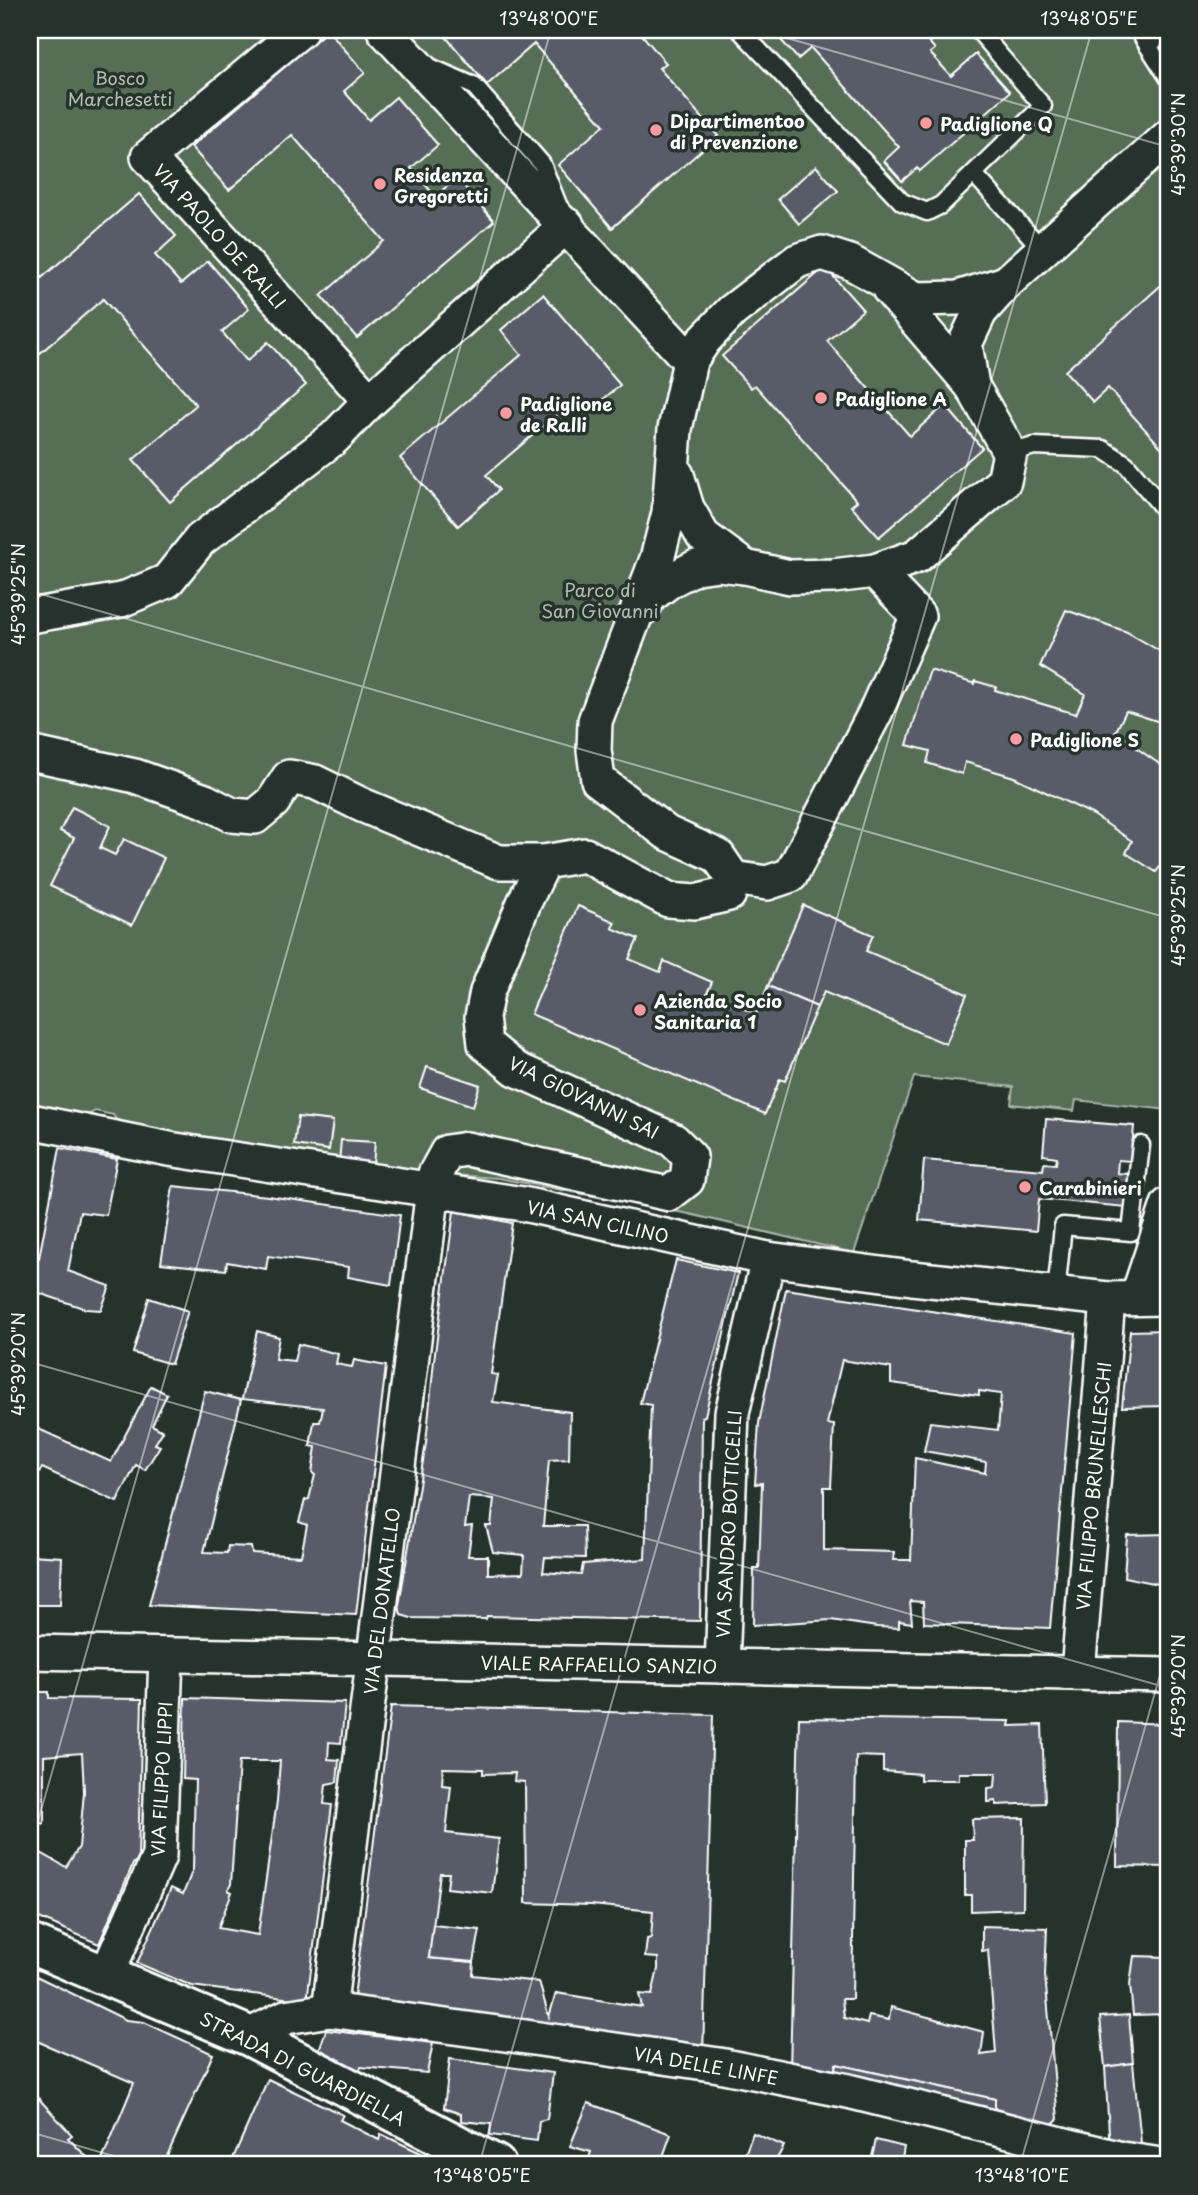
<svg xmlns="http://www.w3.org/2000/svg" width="1198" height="2195" font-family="'Playpen Sans',sans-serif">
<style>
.green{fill:#556e54;stroke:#aab6aa;stroke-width:2}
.building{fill:#585c69;stroke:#fff;stroke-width:2;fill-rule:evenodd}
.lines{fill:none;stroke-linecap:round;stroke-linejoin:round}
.lane-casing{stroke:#fff;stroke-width:21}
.street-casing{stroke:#fff;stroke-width:38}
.secondary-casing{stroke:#fff;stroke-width:44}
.lane{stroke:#26332d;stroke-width:16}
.street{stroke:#26332d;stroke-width:33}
.secondary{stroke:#26332d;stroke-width:38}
.ticks{fill:none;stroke:#fff;stroke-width:2;stroke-opacity:0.45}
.poi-dot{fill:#ff9aa2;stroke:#26332d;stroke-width:2.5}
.labels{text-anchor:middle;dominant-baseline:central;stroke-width:7;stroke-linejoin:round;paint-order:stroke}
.park-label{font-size:18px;fill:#b2beb2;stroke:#26332d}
.poi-label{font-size:18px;font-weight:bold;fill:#fff;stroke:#26332d;text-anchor:start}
.street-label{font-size:18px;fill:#fff;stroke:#26332d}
.neatline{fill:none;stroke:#fff;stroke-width:2.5}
.ticks-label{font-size:18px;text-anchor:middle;fill:#fff}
</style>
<rect width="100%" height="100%" fill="#26332d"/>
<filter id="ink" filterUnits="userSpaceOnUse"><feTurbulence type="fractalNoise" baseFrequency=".0143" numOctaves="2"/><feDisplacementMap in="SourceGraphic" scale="14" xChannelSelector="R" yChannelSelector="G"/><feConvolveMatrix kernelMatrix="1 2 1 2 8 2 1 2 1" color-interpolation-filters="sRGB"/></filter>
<g filter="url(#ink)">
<path class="green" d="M30,30H1168V1110L1076,1100L1074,1111L1011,1104L1013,1087L914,1077L854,1253L689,1214L498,1178L435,1174L122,1128L113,1115L95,1111L83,1118L30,1101Z"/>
<g class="building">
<path d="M328,30L365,73L344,91L369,120L396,97L438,145L411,168L435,196L457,178L494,221L357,338L321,296L384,241L292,135L229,190L191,147Z"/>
<path d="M440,30H638L666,63L659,68L718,136L612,228L558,165L604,125L534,44L487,85Z"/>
<path d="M772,30H918L935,49L930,53L951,76L976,54L1010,92L920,171L917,168L902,181L884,161L899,147L811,48L798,59Z"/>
<path d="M816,166L838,191L799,224L778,199Z"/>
<path d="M139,194L176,236L155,255L181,284L208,261L249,309L222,332L247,361L268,342L306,385L170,502L133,460L196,405L103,299L39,354L30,343V288Z"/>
<path d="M825,267L863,310L827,341L910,436L945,405L982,448L879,537L851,506L857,501L755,385L751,388L722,356Z"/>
<path d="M1168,279V455L1108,388L1093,402L1065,371Z"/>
<path d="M543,294L620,385L579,420L567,406L486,475L499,490L458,526L400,458L521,355L501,330Z"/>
<path d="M1066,610L1127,632L1168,656V705L1160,722L1126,711L1115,733L1168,770V866L1163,863L1156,872L1126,853L1132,841L1092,814L1014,777L965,762L962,774L927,763L930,751L907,745L930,670L975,684V681L996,687L995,690L1076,714L1085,694L1040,666Z"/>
<path d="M72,807L110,826L100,848L115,855L124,839L164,858L132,925L50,886L74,838L60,831Z"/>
<path d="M803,905L873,935L866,951L967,994L946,1044L824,992L817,1007L768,986Z"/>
<path d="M578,906L615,922L612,928L638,939L629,959L660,972L664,961L712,982L707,993L756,1014L768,986L817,1007L785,1081L780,1079L765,1114L531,1014Z"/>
<path d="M427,1067L480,1085L473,1106L420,1088Z"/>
<path d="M298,1117L333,1121L329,1150L294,1145Z"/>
<path d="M1046,1119L1134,1126L1131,1161L1118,1160L1117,1173L1129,1174L1126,1207L1039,1199L1036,1231L919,1220L924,1160L1043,1170L1044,1163L1056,1164L1057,1157L1043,1155Z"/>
<path d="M341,1140L375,1142L373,1165L339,1163Z"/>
<path d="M60,1148L117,1159L106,1215L80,1212L68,1271L110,1286L101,1310L86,1309L30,1290V1256L39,1258Z"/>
<path d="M173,1186L268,1196L400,1215L391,1285L348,1277L349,1267L268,1256L266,1269L227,1262L226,1270L161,1263Z"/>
<path d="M454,1211L512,1223L491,1374L498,1375L493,1402L570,1412L569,1459L549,1460L543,1526H584L585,1558L545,1557L543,1572L581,1575L583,1564L645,1559L651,1405L640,1403L676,1260L738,1273L705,1416L702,1417L700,1621L487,1616L486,1619L411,1618L401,1615L399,1605L426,1443L434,1360ZM469,1497L494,1499L491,1526H486L493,1552L524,1555L523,1573L488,1574V1556H468L472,1526L465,1527Z"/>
<path d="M786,1289L1076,1333L1050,1628L924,1623L923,1602L910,1601L912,1623L899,1621V1628L877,1627L831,1620L753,1625L754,1569H759L762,1483L755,1484L759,1423ZM842,1360L891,1368V1383L979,1395V1391L1001,1394L998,1430L930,1422L924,1451L986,1462L985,1473L915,1458L911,1560H893L894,1552L824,1550V1487H831L834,1425L827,1424Z"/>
<path d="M149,1298L188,1311L171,1364L133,1353Z"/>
<path d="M1168,1330V1406L1122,1407L1130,1331Z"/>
<path d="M257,1331L279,1337L275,1359L294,1361L298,1344L338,1354L336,1364L352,1367L354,1360L386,1366L356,1615L149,1605L205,1391L241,1400L204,1552L227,1553L228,1546L251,1547L252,1553L301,1556L307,1525L299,1522L305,1500L309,1499L315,1475L312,1473L316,1447L310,1446L314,1422H320L323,1408L242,1399Z"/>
<path d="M151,1386L167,1394L152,1425L163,1431L155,1444L160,1446L145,1470L136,1465L117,1502L42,1468L30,1486V1425L111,1462Z"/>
<path d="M1168,1534V1586L1124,1577L1127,1535Z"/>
<path d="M30,1555L62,1557L60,1605H30Z"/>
<path d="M30,1692H49V1698L142,1699L138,1859L133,1864L99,1944L30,1914V1847L66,1867L79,1847L84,1792L82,1753L44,1756V1824L30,1820Z"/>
<path d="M185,1698L345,1703L341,1743L329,1742L328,1759L339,1760L337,1782L326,1784L324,1804L332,1805L307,2001L192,1986L137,1963L171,1888L183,1894L193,1869L195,1780L183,1779ZM239,1761H280L277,1801L258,1935L218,1928L232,1892L228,1890L231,1884Z"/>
<path d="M391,1706L713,1715L703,2054L354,1997ZM443,1768L483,1769V1774L515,1773L514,1781L525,1782L526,1903L591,1905L653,1911L651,1938L647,1939L645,1957L658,1958V1969L652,1995L639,1994L642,2007L556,1993L549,2017L539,1982L473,1975L474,1962L429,1958L440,1873H449L447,1888L492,1893L499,1839L446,1833L451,1786L442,1785Z"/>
<path d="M799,1718L1010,1721L1009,1726L1042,1725L1045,1803L996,1805V1801L988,1802V1788L995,1787L996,1773H959V1780H920V1774L883,1771V1757L856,1756L852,1999H842L844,2018L867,2024L869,2016L889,2020L891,2007L984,2032L981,2055L996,2053L988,1950L982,1951V1926L1047,1928L1045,1975L1058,2119L1045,2130L995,2117V2099L836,2064L832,2081L790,2070Z"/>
<path d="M1118,1722L1168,1724V1795H1166V1805H1168V1867L1117,1866Z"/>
<path d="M1024,1818L1023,1909L971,1911V1895H965V1840H973L972,1819Z"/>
<path d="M433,1925L480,1930L474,1962L429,1958Z"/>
<path d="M1134,1956L1168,1957V2014L1133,2015L1130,1984Z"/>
<path d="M30,1973L126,2020L144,2022L213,2054L163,2165H100L134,2083L30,2038Z"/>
<path d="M1129,2015L1133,2063L1105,2067L1100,2017Z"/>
<path d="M326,2030L433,2043L427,2073L361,2067L353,2080L317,2056Z"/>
<path d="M450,2059L553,2073L547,2119L539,2121L537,2141L490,2135L491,2124L461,2121V2114L444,2108Z"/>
<path d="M1133,2063L1142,2153L1110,2149L1105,2067Z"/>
<path d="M836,2064L995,2099V2117L832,2081Z"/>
<path d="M268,2079L343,2115L340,2120L379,2140L381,2134L444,2164L313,2165L297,2157L293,2165H230Z"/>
<path d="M30,2089L72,2135L68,2138L88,2158L82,2165H30Z"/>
<path d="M588,2103L671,2134L660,2165H601L588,2161L591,2152L570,2146Z"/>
<path d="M753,2133L784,2146L774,2164L744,2157Z"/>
<path d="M876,2140L904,2147L901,2165H870Z"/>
</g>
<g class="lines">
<defs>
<g id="lane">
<path d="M740,30L902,202L927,212L941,205L1043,106L978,30"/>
<path d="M1138,30L1168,77"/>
<path d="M1148,46L1166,30"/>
<path d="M430,67L474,86L542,164L559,207"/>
<path d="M974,174L1042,249"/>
<path d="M1010,453L1034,446L1103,449L1126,464L1168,514"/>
<path d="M1056,1293L1063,1226L1131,1232L1141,1145"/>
</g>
<g id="street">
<path d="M301,30L148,157L370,401"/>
<path d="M384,30L690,361"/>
<path d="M889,289L972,386"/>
<path d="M677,475L687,508L703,536L745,567"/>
<path d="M875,571L918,616L875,713L791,875L767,883L733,878L718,856L667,833L598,780L594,750L595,721L657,559L669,513L675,429L690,361L705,339L732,311L797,261L822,253L850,262L916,299L958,298L1006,283"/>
<path d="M643,608L650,596L671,580L696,567L719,564L745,567L790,577L833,576L875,571L917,556L1004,481L1010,453L972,386L965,344L980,312L1006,283L1168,137"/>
<path d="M30,616L121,600L167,581L200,540L334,438L370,401L567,225"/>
<path d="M30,753L135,776L205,801L232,815L255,817L273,802L289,777L315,782L362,805L499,862H544"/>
<path d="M30,1121L169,1149L523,1204L768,1259L912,1278L1108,1299L1168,1298"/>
<path d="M1137,1298L1168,1205"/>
<path d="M30,1652L1168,1675"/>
<path d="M722,1666L732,1413L768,1259"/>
<path d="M1078,1673L1108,1299"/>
<path d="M106,1976L159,1856L166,1655"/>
<path d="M329,2010L435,1174L447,1152L467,1149L669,1194L687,1180L690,1157L673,1140L516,1069L485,1044L482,1017L487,992L524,903L544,862L585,855L668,900L695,902L729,894L733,878"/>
<path d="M249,2036L286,2017L329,2010L512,2035L719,2065L848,2091L1122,2159L1161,2165"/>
</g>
<path id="secondary" d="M30,1944L249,2036L496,2165"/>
</defs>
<use href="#lane" class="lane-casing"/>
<use href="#street" class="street-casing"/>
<use href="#secondary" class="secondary-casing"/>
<use href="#lane" class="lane"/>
<use href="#street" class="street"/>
<use href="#secondary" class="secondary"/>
</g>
</g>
<path class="ticks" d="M759,30L1168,147M30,591L1168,918M30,1362L1168,1688M30,1849L551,30M30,2132L145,2165M479,2165L1092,30M1020,2165L1168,1647"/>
<g class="poi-dot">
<circle cx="926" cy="123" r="7"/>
<circle cx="656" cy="130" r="7"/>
<circle cx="380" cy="184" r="7"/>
<circle cx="821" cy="398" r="7"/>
<circle cx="506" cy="413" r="7"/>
<circle cx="1016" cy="739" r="7"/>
<circle cx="640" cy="1010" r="7"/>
<circle cx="1025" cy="1187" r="7"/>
</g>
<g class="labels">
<g class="park-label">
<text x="120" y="77">Bosco<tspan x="120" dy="21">Marchesetti</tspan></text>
<text x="600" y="589">Parco di<tspan x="600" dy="21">San Giovanni</tspan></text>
</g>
<g class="poi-label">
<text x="670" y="120">Dipartimentoo<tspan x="670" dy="21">di Prevenzione</tspan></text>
<text x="940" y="123">Padiglione Q</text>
<text x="394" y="174">Residenza<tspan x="394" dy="21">Gregoretti</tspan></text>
<text x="835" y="398">Padiglione A</text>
<text x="520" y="403">Padiglione<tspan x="520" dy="21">de Ralli</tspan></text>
<text x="1030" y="739">Padiglione S</text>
<text x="654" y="1000">Azienda Socio<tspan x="654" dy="21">Sanitaria 1</tspan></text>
<text x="1039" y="1187">Carabinieri</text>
</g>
<g class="street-label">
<text transform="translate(220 236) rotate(48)">VIA PAOLO DE RALLI</text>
<text transform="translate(584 1097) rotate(26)">VIA GIOVANNI SAI</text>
<text transform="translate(598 1221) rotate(12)">VIA SAN CILINO</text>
<text transform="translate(1093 1486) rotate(-85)">VIA FILIPPO BRUNELLESCHI</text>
<text transform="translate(728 1524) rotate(-87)">VIA SANDRO BOTTICELLI</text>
<text transform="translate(381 1601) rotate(-83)">VIA DEL DONATELLO</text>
<text transform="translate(599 1664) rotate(1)">VIALE RAFFAELLO SANZIO</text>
<text transform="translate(161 1779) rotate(-87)">VIA FILIPPO LIPPI</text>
<text transform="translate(706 2065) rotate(10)">VIA DELLE LINFE</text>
<text transform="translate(303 2068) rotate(27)">STRADA DI GUARDIELLA</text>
</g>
</g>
<rect width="1198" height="2195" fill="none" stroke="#26332d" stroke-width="77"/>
<rect x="38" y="38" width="1122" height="2118" class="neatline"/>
<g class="ticks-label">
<text x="549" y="25">13°48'00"E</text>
<text x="1089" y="25">13°48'05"E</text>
<text transform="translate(1179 144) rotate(-90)" y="6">45°39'30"N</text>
<text transform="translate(19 594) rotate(-90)" y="6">45°39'25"N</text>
<text transform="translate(1179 915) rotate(-90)" y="6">45°39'25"N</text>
<text transform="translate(19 1364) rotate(-90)" y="6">45°39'20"N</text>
<text transform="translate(1179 1686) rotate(-90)" y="6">45°39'20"N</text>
<text x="482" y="2182">13°48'05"E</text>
<text x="1022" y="2182">13°48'10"E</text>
</g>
</svg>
